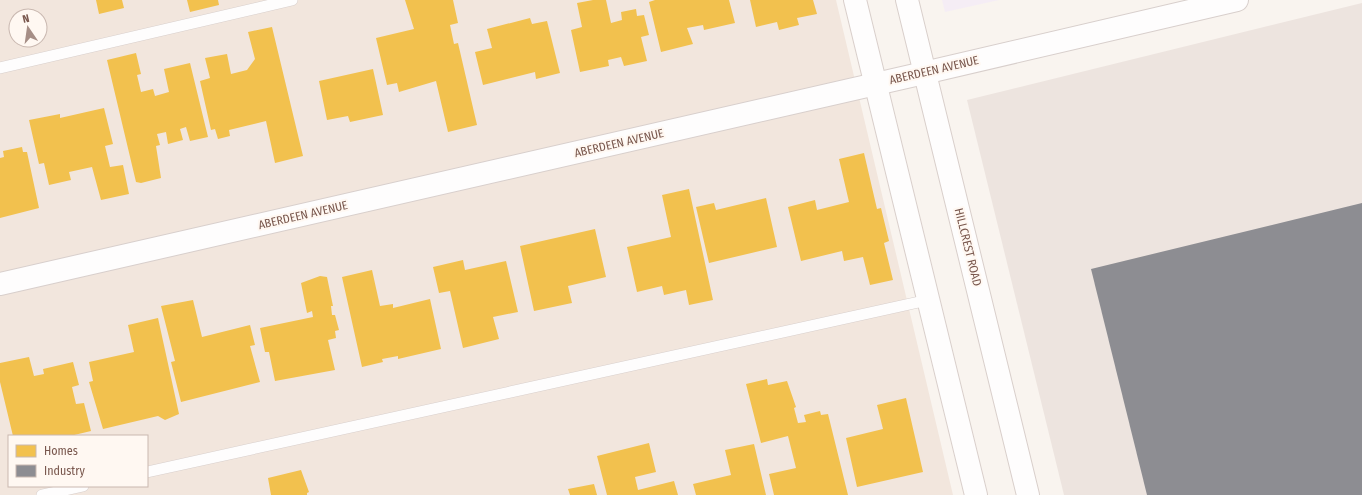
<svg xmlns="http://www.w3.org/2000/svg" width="1362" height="495" font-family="'Fira Sans Condensed',sans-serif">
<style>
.residential{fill:#f2e6dd;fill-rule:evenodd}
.industrial{fill:#ede4df}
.education{fill:#f5edf5}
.homes{fill:#f2c14e}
.industry{fill:#8d8d92}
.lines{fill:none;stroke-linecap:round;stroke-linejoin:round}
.lane-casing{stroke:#d8cfcc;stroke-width:12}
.street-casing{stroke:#d8cfcc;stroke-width:24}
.secondary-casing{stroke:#d9cfcb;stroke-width:24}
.lane{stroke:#fefdfd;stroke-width:11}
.street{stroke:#fefdfd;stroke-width:22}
.secondary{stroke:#fefdfd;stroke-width:22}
.labels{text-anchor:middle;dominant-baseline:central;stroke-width:4;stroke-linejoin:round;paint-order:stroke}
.street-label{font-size:12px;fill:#79574d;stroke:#fff8f2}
</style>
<rect width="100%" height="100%" fill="#f9f4ef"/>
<path class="residential" d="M0,0H836L953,495H0ZM16,16H40V40H16ZM9,436H147V486H9Z"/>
<path class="industrial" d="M1362,3V495H1064L967,100Z"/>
<path class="education" d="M942,0H999L945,12Z"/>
<g class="homes">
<path d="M96,0H122L124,8L99,14Z"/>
<path d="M187,0H218L219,5L190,12Z"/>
<path d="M405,0H453L458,23L450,25L454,44L458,43L477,125L448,132L436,81L399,92L397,83L387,85L376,38L414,29Z"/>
<path d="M593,0H606L611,23L622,20L621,12L636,9L637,16L644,15L649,35L641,37L647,61L624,66L621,57L608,60L609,66L580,72L571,30L582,27L577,3Z"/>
<path d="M655,0H729L735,23L704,30L703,25L687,28L693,44L661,52L649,2Z"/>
<path d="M750,0H813L817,14L797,18L799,25L779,30L777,22L756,27Z"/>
<path d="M530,18L532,24L547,21L560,73L536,79L535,72L483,85L475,52L492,48L487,29Z"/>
<path d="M272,27L303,156L275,163L266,121L229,130L230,136L218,139L215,129L211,130L200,81L210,78L205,58L227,54L231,74L247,70L255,59L248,32Z"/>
<path d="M136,53L141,74L137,75L141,92L153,89L155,96L169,92L164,69L190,63L208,137L190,141L186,127L180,129L183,140L168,144L166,132L157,134L160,145L156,146L161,178L141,183L136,182L107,60Z"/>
<path d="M373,69L383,115L350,122L348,116L327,120L319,81Z"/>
<path d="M104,108L113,144L105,146L110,167L123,165L129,194L101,200L92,167L69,172L71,180L49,185L44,163L39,164L29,120L60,114V118Z"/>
<path d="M22,147L23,152H27L39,208L0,218V158L4,157L3,151Z"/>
<path d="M864,153L877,209L881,208L889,241L884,243L893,280L870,285L863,257L844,261L842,251L801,261L788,207L815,200L817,210L849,202L839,159Z"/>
<path d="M689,189L713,300L689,305L686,290L664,295L662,286L637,292L627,247L671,237L662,195Z"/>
<path d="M766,198L777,247L709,263L696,207L714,203L716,210Z"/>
<path d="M595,229L606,277L568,286L572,303L534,311L520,246Z"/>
<path d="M463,260L465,270L506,261L518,312L493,317L499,339L463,348L450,291L439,293L433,267Z"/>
<path d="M372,270L380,306L393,304V308L430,299L441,349L398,359V356L382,359L383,362L362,367L342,277Z"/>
<path d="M320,276L327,277L333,306H331L332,315H335L339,330L335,331L336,338L328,340L335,370L275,381L269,352H265L260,328L313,317L312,311L307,313L301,283Z"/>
<path d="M193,300L202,337L250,325L255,345L250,346L260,382L181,402L171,362L175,361L161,306Z"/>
<path d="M158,318L179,414L165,420L158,416L103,429L89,382L93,381L89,362L134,352L128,325Z"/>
<path d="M29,357L34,376L44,374L43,369L73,362L79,385L72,387L76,404L84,403L91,431L70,436H13L0,382V363Z"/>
<path d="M767,379L768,385L787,381L796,407L794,408L798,423L806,422L804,415L820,411L821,415L828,414L848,495H774L769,474L796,468L788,436L761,443L746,384Z"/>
<path d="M906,398L923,472L857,487L846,438L883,429L877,405Z"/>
<path d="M649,443L656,472L635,477L638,490L674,481L678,495H607L597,456Z"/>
<path d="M754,444L766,495H696L693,484L731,475L725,450Z"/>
<path d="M301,470L309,492L307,493V495H271L268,478Z"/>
<path d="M594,484L597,495H570L568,489Z"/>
</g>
<path class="industry" d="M1362,203V495H1147L1091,269Z"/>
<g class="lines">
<defs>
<g id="lane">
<path d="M0,68L292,0"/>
<path d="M147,472L928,300"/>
<path d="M42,495L83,486"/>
</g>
<path id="street" d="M0,284L924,73L1237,0"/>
<g id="secondary">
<path d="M855,0L976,495"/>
<path d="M907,0L1028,495"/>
</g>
</defs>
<use href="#lane" class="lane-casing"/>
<use href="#street" class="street-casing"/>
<use href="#secondary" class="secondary-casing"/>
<use href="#lane" class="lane"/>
<use href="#street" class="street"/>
<use href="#secondary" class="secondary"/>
</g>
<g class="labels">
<g class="street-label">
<text transform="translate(934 70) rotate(-13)">ABERDEEN AVENUE</text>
<text transform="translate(619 143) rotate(-13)">ABERDEEN AVENUE</text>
<text transform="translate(303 215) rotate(-13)">ABERDEEN AVENUE</text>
<text transform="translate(968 247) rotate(76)">HILLCREST ROAD</text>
</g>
</g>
<rect x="8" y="435" width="140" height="52" fill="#fff8f2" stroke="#c9b8b0"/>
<rect x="16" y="445" width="20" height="12" fill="#f2c14e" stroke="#c9b8b0"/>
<text x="44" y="455" font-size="12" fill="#79574d">Homes</text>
<rect x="16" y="465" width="20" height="12" fill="#8d8d92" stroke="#c9b8b0"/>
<text x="44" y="475" font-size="12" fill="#79574d">Industry</text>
<g transform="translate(28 28) rotate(347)"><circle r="19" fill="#fff8f2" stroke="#c9b8b0"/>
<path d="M0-3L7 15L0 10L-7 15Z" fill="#a68e86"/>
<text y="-6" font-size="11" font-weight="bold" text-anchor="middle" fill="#79574d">N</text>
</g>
</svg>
